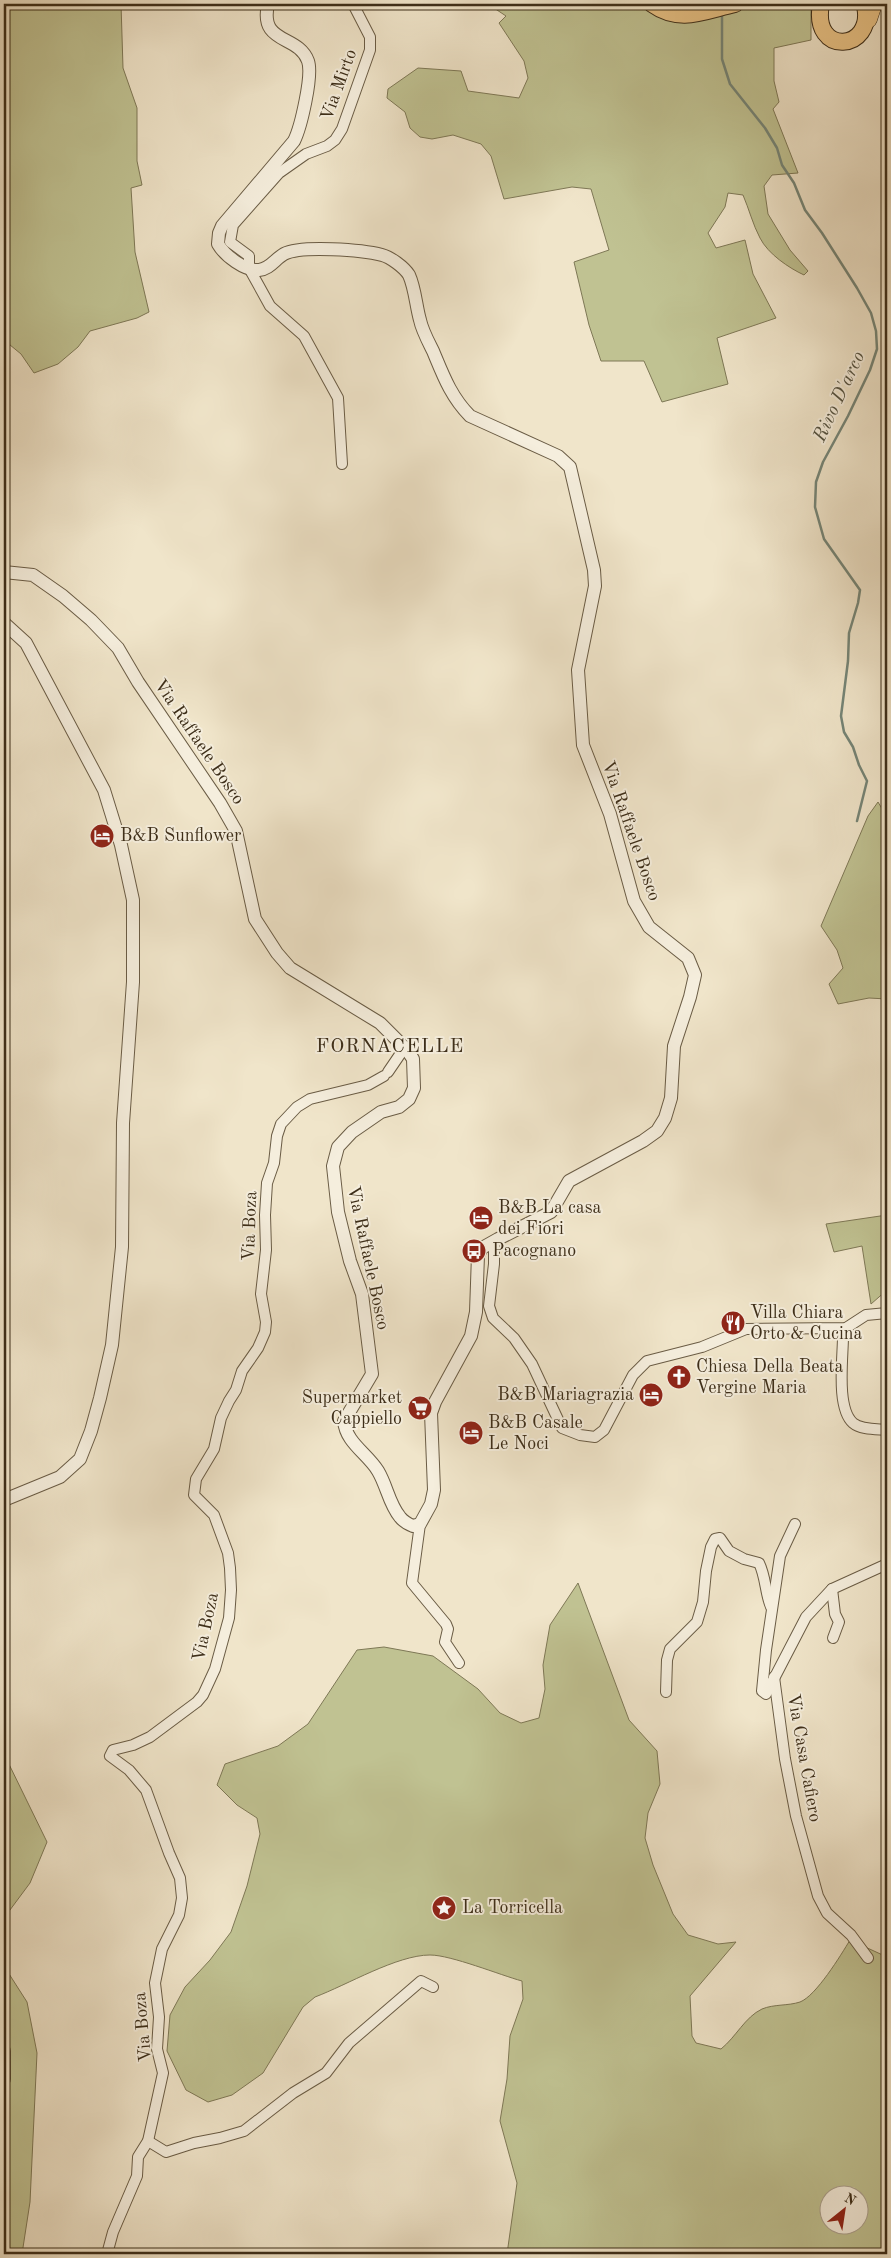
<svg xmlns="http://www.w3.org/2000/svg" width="891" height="2258" font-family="'Old Standard TT',serif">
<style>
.green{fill:#c0c292;stroke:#7e7856;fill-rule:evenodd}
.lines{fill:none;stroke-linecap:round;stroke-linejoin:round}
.stream{stroke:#758577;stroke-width:2.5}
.minor-casing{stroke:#6a5c45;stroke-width:12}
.tertiary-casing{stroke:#6a5c45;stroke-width:14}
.primary-casing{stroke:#3d2e19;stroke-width:18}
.trunk-casing{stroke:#3d2e19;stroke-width:19}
.minor{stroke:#f5eedd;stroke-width:10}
.tertiary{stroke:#f5eedd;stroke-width:12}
.primary{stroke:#e8c285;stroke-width:16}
.trunk{stroke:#e8c285;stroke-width:18}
.labels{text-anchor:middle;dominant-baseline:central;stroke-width:4;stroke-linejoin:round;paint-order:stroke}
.street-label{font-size:18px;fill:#3d2e19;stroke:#f5eedd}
.poi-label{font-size:18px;fill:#3d2e19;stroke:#f5eedd;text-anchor:start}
.water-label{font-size:19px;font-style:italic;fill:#545240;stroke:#f5eedd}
.quarter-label{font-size:20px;letter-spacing:1px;fill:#3d2e19;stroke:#f5eedd}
</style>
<rect width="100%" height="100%" fill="#f0e5ca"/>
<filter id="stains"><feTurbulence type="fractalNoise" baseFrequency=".004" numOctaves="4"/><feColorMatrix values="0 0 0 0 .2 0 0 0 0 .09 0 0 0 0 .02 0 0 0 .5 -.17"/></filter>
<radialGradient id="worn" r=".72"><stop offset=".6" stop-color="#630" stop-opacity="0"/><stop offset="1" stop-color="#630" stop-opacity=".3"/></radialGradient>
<g class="green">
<path d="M4,4H121L123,68L137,108V161L142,185L131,188L135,252L149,312L137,318L90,331L78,347L58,364L34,373L21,354L4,340Z"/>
<path d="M500,4H611L615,9L622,4H811V40L774,48V81L779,102L773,109L798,173L772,175L764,186L768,214L790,250L808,271L804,275C789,268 768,254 760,238C753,225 749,209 743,195L728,193L725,207L708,233L716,248L745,240L753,274L776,318L717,338L728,384L662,402L644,361H601L589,325L574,262L609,250L591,189L572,187L504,199L491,156L481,144L453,135L432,139L420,137L410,128L405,112L387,98L388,89L418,68L461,71L468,91L519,98L528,78L524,61L499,23L506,16L494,8Z"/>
<path d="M878,802L887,817V999L869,998L838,1004L829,984L843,968L837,950L821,926L868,816Z"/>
<path d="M887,1215V1290L871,1304L862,1246L834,1252L826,1224Z"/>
<path d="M578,1583L629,1720L657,1751L660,1784L648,1813L645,1838L653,1865L673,1914L688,1935L718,1944L736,1942L690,1996L692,2036L696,2043L721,2049C736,2037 745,2017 762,2009C774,2004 788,2006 800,2002C816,1996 841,1955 850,1940L887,1957V2254H507L517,2183L500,2121L507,2079L510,2036L523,1999L522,1981C500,1975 451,1955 430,1955C397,1955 347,1985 315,1997L303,2007L263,2073L232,2095L208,2102L186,2090L167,2051L170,2015L185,1987L210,1960L231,1932L247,1886L260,1834L257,1818L237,1805L217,1785L225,1764L278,1746L308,1724L357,1650L384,1647L433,1656L478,1689L500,1713L521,1723L539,1718L545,1689L543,1665L550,1625ZM828,2196H858V2226H828Z"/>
<path d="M4,1754L47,1842L30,1883L4,1918Z"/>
<path d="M4,1966L27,2002L37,2053L30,2202L22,2254H4Z"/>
</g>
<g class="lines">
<path class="stream" d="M722,14V59L730,84L765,128L777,148L782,165L794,183L805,210L822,233L857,288L871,313L876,331L877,349L870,370L848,416L823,462L816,482L815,507L824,539L860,590L858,603L849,633L848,661L841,716L844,732L853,747L859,765L867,781L857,821"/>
<defs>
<g id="minor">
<path d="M342,464L338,398L304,336L270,306L249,268V256L230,242L233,225L279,173L306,154L327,146L335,140L342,129L370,50V37L353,4"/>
<path d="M388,1072L403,1050H407"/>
<path d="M494,1242V1264L489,1306L493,1318L514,1338L532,1364L562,1428L580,1435L595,1437L604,1430L633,1375L647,1361L702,1347L746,1329L846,1328L866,1315L887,1313"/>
<path d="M846,1328L843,1336C843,1358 836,1408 853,1423C861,1430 877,1429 887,1430"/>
<path d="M420,1524L412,1583L446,1624L448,1629L445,1642L459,1663"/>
<path d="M795,1524L780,1556L766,1650L762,1691L766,1694L806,1617L832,1589L887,1564"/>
<path d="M832,1589L835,1614L839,1622L833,1638"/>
<path d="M774,1677L785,1759L796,1816L818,1896L827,1913L851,1935L868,1958"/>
<path d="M666,1692L667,1660L670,1649L697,1622L703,1602L706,1571L711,1547L715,1539L720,1538L729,1551L744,1559L759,1563C766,1577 765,1593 771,1607"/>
<path d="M148,2141L166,2152L194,2143L220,2138L244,2131L293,2093L326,2073L349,2043L421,1981L433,1987"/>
<path d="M107,2254L113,2232L137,2176L138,2157L148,2141L163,2073L157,2049L159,2017L155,1983L162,1949L179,1915L182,1898L180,1878L169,1853L146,1790L129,1770L110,1756L113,1750L133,1745L150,1737L197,1702L203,1695L215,1669L229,1618L231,1590L230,1568L228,1553L214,1515L194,1495L196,1479L214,1449L221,1418L229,1401L236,1390L242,1371L258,1348L265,1332L266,1322L261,1294L266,1250L265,1215L267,1183L274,1163L277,1136L281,1124L297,1107L310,1099L368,1085L384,1076"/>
</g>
<g id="tertiary">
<path d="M4,572L33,575L63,596L91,620L118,648L138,682L220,803L236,831L255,919L277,953L290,968L380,1023L407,1050L413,1059L414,1088L409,1099L399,1107L381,1112L352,1132L338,1147L333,1166L338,1212L350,1261L362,1294L372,1374L344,1421C346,1443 367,1453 378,1471C387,1486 389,1504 400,1517C403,1521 408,1524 413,1526L420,1524L431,1504L434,1490L431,1413L435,1402L471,1336L476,1312L478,1255L482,1248L498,1239L551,1212L569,1181L643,1141L657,1131L665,1118L671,1098L674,1046L690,997L695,975L688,958L649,927L634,901L610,814L583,745L578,670L595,586L594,570L570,467L558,456L470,416C451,397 443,375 433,351C428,341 422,330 420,320C416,306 415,288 409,275C404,267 390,257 382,255C363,250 301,245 284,254C275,259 270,269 259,270C245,271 225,256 218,244L219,233L222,226L294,141C301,127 313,75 308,61C298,34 259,45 268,4"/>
<path d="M4,623L26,643L104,790L121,845L133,900V982L123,1123L122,1247L112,1345L100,1398L91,1431L80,1459L60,1477L4,1500"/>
<path d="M4,2051V2079"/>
</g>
<g id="primary">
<path d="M652,4C680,24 704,11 735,4"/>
<path d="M821,4C811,57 875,51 865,6"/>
</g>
<path id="trunk" d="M868,19L873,4"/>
</defs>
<use href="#minor" class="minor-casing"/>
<use href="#tertiary" class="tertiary-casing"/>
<use href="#primary" class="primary-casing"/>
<use href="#trunk" class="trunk-casing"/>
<use href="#minor" class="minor"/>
<use href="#tertiary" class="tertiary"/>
<use href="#primary" class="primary"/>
<use href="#trunk" class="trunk"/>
</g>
<defs>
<symbol id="hotel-disc" viewBox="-11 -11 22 22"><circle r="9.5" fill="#8f2418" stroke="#f5eedd"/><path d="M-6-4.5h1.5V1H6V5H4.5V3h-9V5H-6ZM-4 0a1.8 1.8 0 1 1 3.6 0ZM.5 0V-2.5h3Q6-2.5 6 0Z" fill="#fff"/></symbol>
<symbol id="bus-disc" viewBox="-11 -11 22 22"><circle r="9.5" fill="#8f2418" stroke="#f5eedd"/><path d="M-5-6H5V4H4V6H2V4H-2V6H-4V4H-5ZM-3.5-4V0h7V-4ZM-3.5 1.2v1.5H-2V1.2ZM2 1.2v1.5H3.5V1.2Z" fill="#fff"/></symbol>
<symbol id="restaurant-disc" viewBox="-11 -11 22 22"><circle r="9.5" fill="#8f2418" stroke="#f5eedd"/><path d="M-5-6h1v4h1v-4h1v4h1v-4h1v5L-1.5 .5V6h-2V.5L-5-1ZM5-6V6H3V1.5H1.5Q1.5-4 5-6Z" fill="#fff"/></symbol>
<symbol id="church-disc" viewBox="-11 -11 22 22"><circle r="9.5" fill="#8f2418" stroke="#f5eedd"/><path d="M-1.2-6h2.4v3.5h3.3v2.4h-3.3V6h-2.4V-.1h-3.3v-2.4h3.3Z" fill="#fff"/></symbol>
<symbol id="supermarket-disc" viewBox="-11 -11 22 22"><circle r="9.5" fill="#8f2418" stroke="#f5eedd"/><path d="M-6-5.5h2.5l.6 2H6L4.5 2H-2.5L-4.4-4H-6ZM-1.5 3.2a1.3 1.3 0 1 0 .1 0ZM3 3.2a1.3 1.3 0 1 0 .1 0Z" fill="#fff"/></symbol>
<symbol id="sight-disc" viewBox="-11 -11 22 22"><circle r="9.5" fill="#8f2418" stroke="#f5eedd"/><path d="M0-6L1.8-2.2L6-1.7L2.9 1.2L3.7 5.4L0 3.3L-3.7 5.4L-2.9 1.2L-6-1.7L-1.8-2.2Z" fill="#fff"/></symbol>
</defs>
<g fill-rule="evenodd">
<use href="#hotel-disc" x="88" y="822" width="28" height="28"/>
<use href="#hotel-disc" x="467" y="1204" width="28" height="28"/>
<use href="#bus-disc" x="460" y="1237" width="28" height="28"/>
<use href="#restaurant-disc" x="719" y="1309" width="28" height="28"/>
<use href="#church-disc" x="665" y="1363" width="28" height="28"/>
<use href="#hotel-disc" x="637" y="1381" width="28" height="28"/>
<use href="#supermarket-disc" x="406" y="1394" width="28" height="28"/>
<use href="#hotel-disc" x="457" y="1419" width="28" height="28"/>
<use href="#sight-disc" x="430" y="1894" width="28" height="28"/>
</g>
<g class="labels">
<g class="street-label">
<text transform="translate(339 85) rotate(-70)">Via Mirto</text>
<text transform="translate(199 742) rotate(56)">Via Raffaele Bosco</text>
<text transform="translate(631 831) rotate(71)">Via Raffaele Bosco</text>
<text transform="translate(250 1226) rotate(-88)">Via Boza</text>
<text transform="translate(368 1258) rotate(78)">Via Raffaele Bosco</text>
<text transform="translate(206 1627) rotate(-78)">Via Boza</text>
<text transform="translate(804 1758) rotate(80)">Via Casa Cafiero</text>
<text transform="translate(143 2027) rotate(-95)">Via Boza</text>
</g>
<g class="poi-label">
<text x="120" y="836">B&amp;B Sunflower</text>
<text x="498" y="1208">B&amp;B La casa<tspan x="498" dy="21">dei Fiori</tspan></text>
<text x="492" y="1251">Pacognano</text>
<text x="750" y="1313">Villa Chiara<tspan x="750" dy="21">Orto &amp; Cucina</tspan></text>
<text x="696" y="1367">Chiesa Della Beata<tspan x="696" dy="21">Vergine Maria</tspan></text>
<text x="634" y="1395" text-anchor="end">B&amp;B Mariagrazia</text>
<text x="402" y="1398" text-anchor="end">Supermarket<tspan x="402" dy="21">Cappiello</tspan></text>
<text x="488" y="1423">B&amp;B Casale<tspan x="488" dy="21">Le Noci</tspan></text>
<text x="462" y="1908">La Torricella</text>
</g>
<g class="water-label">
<text transform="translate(840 397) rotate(-65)">Rivo D'arco</text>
</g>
<g class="quarter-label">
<text x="390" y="1047">FORNACELLE</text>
</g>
</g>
<rect width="891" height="2258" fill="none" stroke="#f0e5ca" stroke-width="20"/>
<rect x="5" y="5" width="881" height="2248" fill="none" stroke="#3d2e19" stroke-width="2.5"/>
<rect x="10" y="10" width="871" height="2238" fill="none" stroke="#3d2e19"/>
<g transform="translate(844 2210) rotate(30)"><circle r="24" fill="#f5eedd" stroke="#aba18f"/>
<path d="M0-4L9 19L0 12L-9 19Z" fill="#8f2418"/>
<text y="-8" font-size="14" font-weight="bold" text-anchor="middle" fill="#3d2e19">N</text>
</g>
<rect width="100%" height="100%" filter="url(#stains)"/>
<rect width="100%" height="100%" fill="url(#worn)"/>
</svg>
